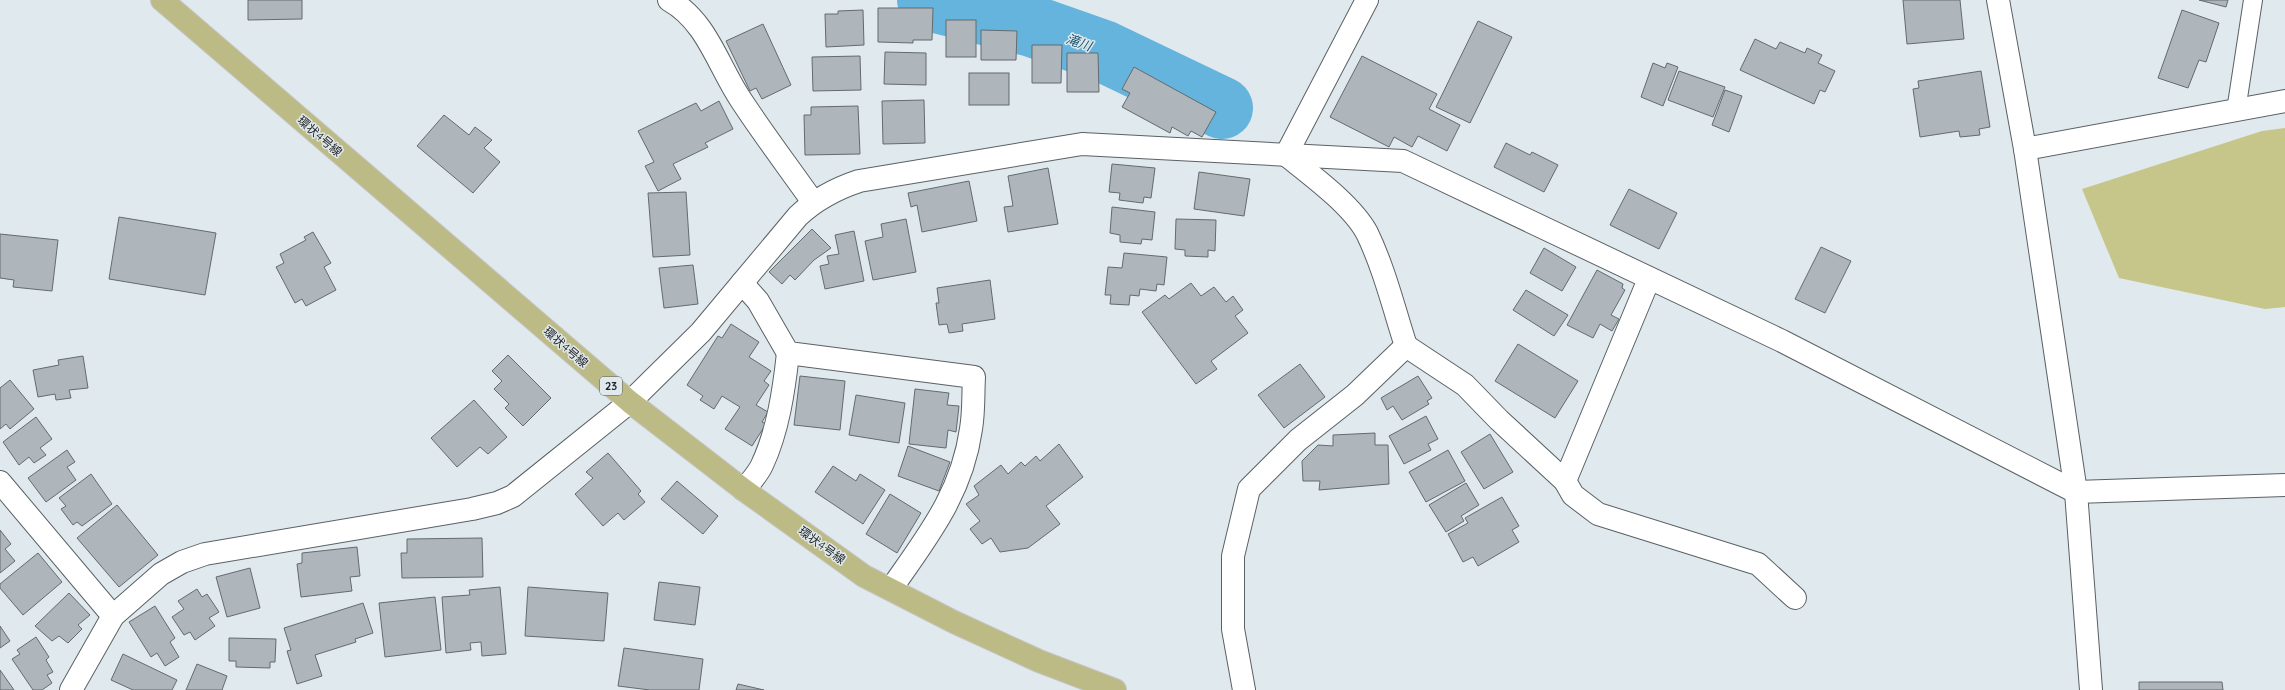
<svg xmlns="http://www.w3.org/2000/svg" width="2285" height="690" font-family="Quicksand,'Noto Sans JP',sans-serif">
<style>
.green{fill:#c7c68a}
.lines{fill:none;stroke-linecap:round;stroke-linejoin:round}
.river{stroke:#65b4dd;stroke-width:62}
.building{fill:#aeb6bb;stroke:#636b6f}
.service-casing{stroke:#5a6165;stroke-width:20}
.minor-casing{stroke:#5a6165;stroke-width:24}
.tertiary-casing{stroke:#5a6165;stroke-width:24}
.primary-casing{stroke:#c5c6c6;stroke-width:24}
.service{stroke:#fff;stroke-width:18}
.minor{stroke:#fff;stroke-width:22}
.tertiary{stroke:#fff;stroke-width:22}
.primary{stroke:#bdbb85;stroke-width:22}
.labels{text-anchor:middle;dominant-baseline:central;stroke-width:3;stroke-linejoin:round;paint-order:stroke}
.shield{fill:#e0e9ed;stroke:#595e60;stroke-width:1}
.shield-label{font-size:11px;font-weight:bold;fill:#1f2224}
.street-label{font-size:12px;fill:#1f2224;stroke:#e0e9ed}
.water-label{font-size:13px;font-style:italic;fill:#175571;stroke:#e0e9ed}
</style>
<rect width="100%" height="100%" fill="#e0e9ed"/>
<path class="green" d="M2285,128V307L2265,309L2119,278L2082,189L2262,131Z"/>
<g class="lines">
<path class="river" d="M928,0L1032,26L1103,51L1222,108"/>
</g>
<g class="building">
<path d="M248,0H302V19L248,20Z"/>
<path d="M1903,0H1960L1964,39L1907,44Z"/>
<path d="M2199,0H2228L2226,7Z"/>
<path d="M878,8H933L932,40H913V43L878,42Z"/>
<path d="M863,10L864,45L826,47L825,14H838V11Z"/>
<path d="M2182,10L2219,23L2206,62L2199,60L2188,88L2158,78Z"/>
<rect x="946" y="20" width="30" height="37"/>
<path d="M1478,21L1512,37L1470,123L1436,107Z"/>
<path d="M763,24L791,85L762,99L756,88L750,91L726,41Z"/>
<path d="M981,30L1017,31L1016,60H981Z"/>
<path d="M1755,39L1776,49L1780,42L1805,53L1807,48L1822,55L1818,63L1835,71L1825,92L1820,90L1814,104L1740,70Z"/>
<path d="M1032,45H1062L1061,83H1032Z"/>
<path d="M885,52L926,53V85L884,84Z"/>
<path d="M1067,53H1098L1099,92H1067Z"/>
<path d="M860,56L861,90L813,91L812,57Z"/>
<path d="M1362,56L1437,94L1429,109L1460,125L1447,151L1418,136L1412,147L1394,137L1389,147L1330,117Z"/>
<path d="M1653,63L1665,68L1667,63L1678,67L1663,106L1641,97Z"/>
<path d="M1134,67L1216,112L1202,137L1191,131L1188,136L1172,127L1170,133L1122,107L1130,93L1122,89Z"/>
<path d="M1679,71L1725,87L1713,117L1668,100Z"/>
<path d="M1981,71L1990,127L1979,129L1980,135L1960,137L1959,131L1920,137L1913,89L1919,88L1918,81Z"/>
<rect x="969" y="73" width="40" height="32"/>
<path d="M1725,90L1742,96L1729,132L1712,125Z"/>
<path d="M924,100L925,143L883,144L882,101Z"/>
<path d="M719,101L733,129L705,143L708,147L673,164L681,179L658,191L645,166L654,162L638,131L696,103L701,111Z"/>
<path d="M858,106L860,154L805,155L804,115H811V107Z"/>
<path d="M444,115L469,135L475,127L492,140L484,148L500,162L473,193L417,146Z"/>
<path d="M1506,143L1530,155L1532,152L1558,165L1544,192L1494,167Z"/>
<path d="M1112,164L1155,168L1151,198L1144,197L1143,203L1119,200L1120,193L1109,192Z"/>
<path d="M1048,168L1058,224L1008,232L1004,207L1013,206L1008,176Z"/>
<path d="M1199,172L1250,179L1244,216L1194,209Z"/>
<path d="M969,181L977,221L922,232L917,205L911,207L908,193Z"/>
<path d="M1629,189L1677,213L1659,249L1610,225Z"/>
<path d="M686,192L690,255L653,257L648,193Z"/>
<path d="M1112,207L1155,212L1152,240L1142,239L1141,244L1120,242V235L1110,233Z"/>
<path d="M119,217L216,233L205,295L109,279Z"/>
<path d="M906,219L916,272L873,280L865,241L883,237L881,224Z"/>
<path d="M1176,219L1216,220L1215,251L1208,250V257L1185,256V250L1175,249Z"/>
<path d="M812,229L831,248L814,260L795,280L790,275L782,284L769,272Z"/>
<path d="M854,231L864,281L825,289L820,266L829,264L827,256L839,254L835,235Z"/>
<path d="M313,232L331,263L324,267L336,290L306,306L302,299L295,303L276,267L284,263L280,254L306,240L304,237Z"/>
<path d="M0,234L58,240L52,291L13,287L14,280L0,278Z"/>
<path d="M1821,247L1851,261L1825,313L1795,299Z"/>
<path d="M1544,248L1576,267L1562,291L1530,273Z"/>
<path d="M1124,253L1167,257L1164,285L1157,284L1156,291L1140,289L1139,296L1130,295L1129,305L1110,304L1111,295H1105L1108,267L1122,268Z"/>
<path d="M693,265L698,304L664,308L659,268Z"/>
<path d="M1597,270L1623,284L1622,288L1625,290L1611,315L1619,319L1612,331L1600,324L1593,338L1567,325Z"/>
<path d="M990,280L995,319L962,324L963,331L949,333L947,324L939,325L936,303H939L937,288Z"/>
<path d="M1191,283L1201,296L1214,287L1226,302L1233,296L1243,310L1235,316L1248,333L1211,361L1217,369L1196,384L1142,312L1165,295L1169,299Z"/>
<path d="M1526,290L1568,315L1554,336L1513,310Z"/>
<path d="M731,324L759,342L749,357L771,371L764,381L769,385L756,405L768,412L762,422L766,424L752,446L725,429L740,407L722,396L714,409L700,400L703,396L687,385L718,336L722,338Z"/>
<path d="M1518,344L1578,381L1555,418L1495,381Z"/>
<path d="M508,355L551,398L523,426L505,408L509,404L494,389L502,381L492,371Z"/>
<path d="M83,356L88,388L69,390L71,398L56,400L55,394L38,397L33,370L59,365L58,360Z"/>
<path d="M1300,364L1325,397L1284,428L1258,395Z"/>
<path d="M800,376L845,381L840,430L794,425Z"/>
<path d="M1418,376L1432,398L1427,401L1429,404L1402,420L1393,406L1387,410L1381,398Z"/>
<path d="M10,380L34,409L10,429L6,424L0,429V388Z"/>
<path d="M915,389L949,393L947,405L959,406L956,432L948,430L946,448L909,444Z"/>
<path d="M856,395L905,403L899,443L849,435Z"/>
<path d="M474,400L507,437L488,454L480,447L457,467L431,438Z"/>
<path d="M1426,416L1438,439L1428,444L1431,450L1404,464L1389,436Z"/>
<path d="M36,417L52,439L40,448L46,455L34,463L29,457L19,465L3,442Z"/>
<path d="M1375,433V445H1388L1389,484L1319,490L1320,481H1303L1302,461L1318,445L1333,446V435Z"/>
<path d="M1490,434L1513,472L1484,489L1461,452Z"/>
<path d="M1059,444L1083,477L1046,506L1060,524L1028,548L1000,552L991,538L982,544L970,529L980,521L966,504L979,495L974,486L1001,465L1008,474L1021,462L1025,466L1036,456L1040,461Z"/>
<path d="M908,446L950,462L939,491L898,476Z"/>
<path d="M67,450L75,462L67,467L76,480L46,502L28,478Z"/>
<path d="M1448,450L1465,481L1426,502L1409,472Z"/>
<path d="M608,453L641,491L638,494L645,502L624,520L618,513L603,526L575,494L593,478L586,472Z"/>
<path d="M833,466L856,481L860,474L885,490L863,524L815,492Z"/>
<path d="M91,474L112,504L82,526L77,522L73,525L61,509L66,506L59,498Z"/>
<path d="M677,481L718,516L703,534L661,499Z"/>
<path d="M1466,483L1479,505L1461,516L1464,521L1446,532L1429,505Z"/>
<path d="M890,494L921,513L897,553L866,534Z"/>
<path d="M1502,497L1519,526L1512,530L1519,542L1478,566L1473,557L1463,562L1448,534L1468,523L1465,518Z"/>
<path d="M117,505L158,555L119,587L77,538Z"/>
<path d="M0,530L11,544L5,549L15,561L0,573Z"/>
<path d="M482,538L483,577L402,578L401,553H407V539Z"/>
<path d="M357,547L360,576L350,577L352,591L301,597L297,564L302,563V553Z"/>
<path d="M38,553L62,582L23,615L0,588V584Z"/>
<path d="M250,568L260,608L227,617L216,577Z"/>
<path d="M659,582L700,587L695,625L654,620Z"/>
<path d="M500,587L506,654L482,656L481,642L470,643L471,650L446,653L442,597L470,595L469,590Z"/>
<path d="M528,587L608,593L604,641L525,636Z"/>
<path d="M197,589L202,597L207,594L219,612L209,618L215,626L195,640L190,632L184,635L172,617L184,609L178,601Z"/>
<path d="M69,593L90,615L78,625L82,629L68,643L59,636L52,641L35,626Z"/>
<path d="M435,597L441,650L385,657L379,603Z"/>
<path d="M363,603L373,633L355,639L356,642L315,655L322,676L297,684L287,651L291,650L284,628Z"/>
<path d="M155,606L175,638L170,642L179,657L165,666L157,653L151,657L129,622Z"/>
<path d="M0,626L10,641L0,648Z"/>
<path d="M36,637L49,657L46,660L53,672L47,675L52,683L42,690H33L12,659L20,654L17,650Z"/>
<path d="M229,638L276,639L275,662H270V668L236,667V661H229Z"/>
<path d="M624,648L703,659L699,690H650L618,686Z"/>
<path d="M123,654L177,680L172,690H133L111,680Z"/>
<path d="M197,664L227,676L222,690H186Z"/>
<path d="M0,670L14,690H0Z"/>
<path d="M2139,682H2222L2223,690H2139Z"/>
<path d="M738,684L764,690H736Z"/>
</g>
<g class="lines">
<defs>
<path id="service" d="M2236,111L2253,0"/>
<g id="minor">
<path d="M669,0C707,21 718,66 741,100C764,135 789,168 813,202"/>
<path d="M2025,149L2285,101"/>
<path d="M1286,155L1367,0"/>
<path d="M742,283L758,301L788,353L974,377C973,394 974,412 971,429C962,494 927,537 891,589"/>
<path d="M1406,346L1465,385L1499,420L1565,481L1573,495L1598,514L1758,564L1795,598"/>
<path d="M1565,481L1649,279"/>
<path d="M0,482L113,616"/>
<path d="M744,490C750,482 758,474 762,465C778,431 784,390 788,353"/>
<path d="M71,690L113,616L161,574L182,562L205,554L472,509L497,503L513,496L630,402L701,332L798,216C816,199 835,189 859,181L1082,144L1403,161L1782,341L2076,492L2285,485"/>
<path d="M1244,690L1233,629V556L1249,489L1298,440L1355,395L1406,346C1394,309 1384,268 1367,233C1352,205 1311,175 1286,155"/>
</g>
<path id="tertiary" d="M1998,0L2025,149L2076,492L2091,690"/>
<path id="primary" d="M162,0L630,402L744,490L864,576L954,622L1039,661L1115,690"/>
</defs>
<use href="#service" class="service-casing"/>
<use href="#minor" class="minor-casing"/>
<use href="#tertiary" class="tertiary-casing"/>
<use href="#primary" class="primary-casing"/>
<use href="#service" class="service"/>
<use href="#minor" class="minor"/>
<use href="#tertiary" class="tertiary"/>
<use href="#primary" class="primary"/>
</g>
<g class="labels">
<rect class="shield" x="600" y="377" width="22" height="18" rx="3"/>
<g class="shield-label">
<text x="611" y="386">23</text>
</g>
<g class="street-label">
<text transform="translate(320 136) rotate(41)">環状4号線</text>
<text transform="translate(566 347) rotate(41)">環状4号線</text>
<text transform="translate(822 545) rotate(36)">環状4号線</text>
</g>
<g class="water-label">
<text transform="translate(1079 42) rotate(19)">滝川</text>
</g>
</g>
</svg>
